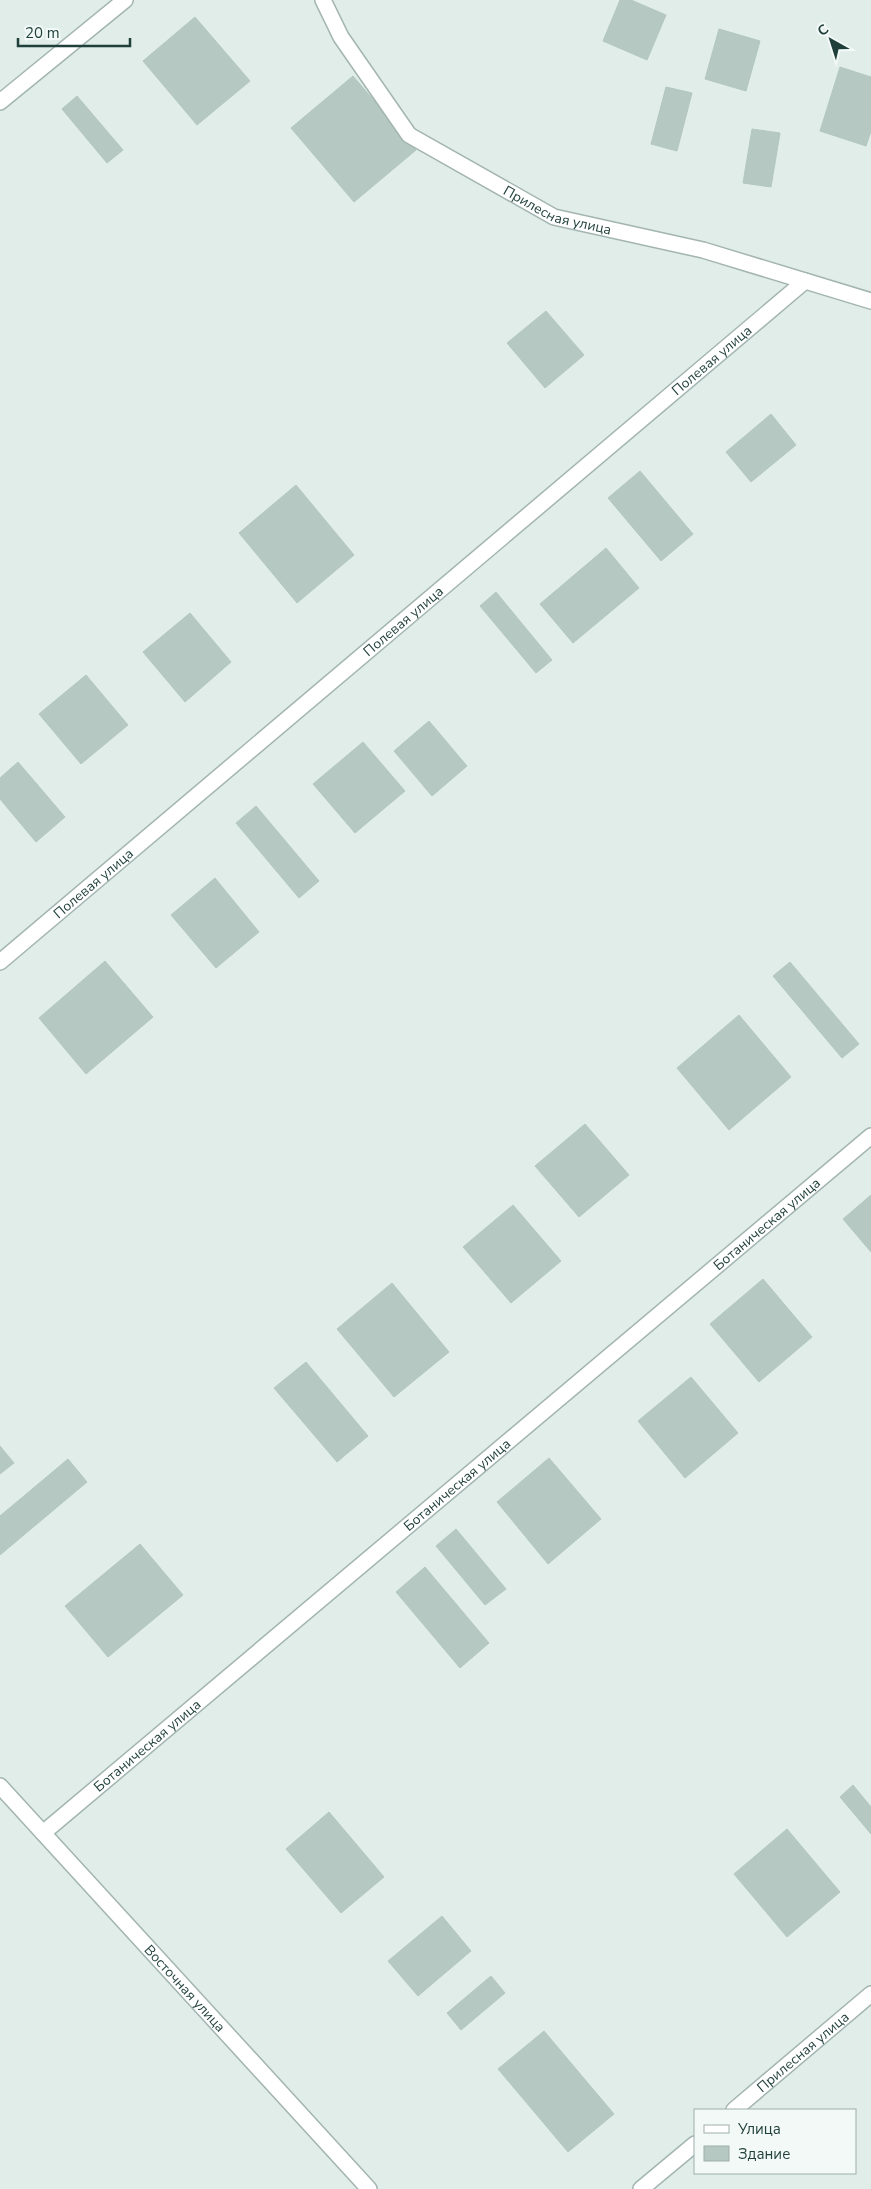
<svg xmlns="http://www.w3.org/2000/svg" width="871" height="2189" font-family="'Nunito Sans',sans-serif">
<style>
.building{fill:#b6c8c2;stroke:#b3c7c1}
.lines{fill:none;stroke-linecap:round;stroke-linejoin:round}
.minor-casing{stroke:#a3b5b1;stroke-width:18}
.tertiary-casing{stroke:#a3b5b1;stroke-width:18}
.minor{stroke:#fff;stroke-width:15}
.tertiary{stroke:#fff;stroke-width:15}
.labels{text-anchor:middle;dominant-baseline:central;stroke-width:4;stroke-linejoin:round;paint-order:stroke}
.street-label{font-size:14px;fill:#1f3f3a;stroke:#f2f9f6}
</style>
<rect width="100%" height="100%" fill="#e1ede9"/>
<g class="building">
<path d="M620,0H631L666,15L647,60L603,41Z"/>
<path d="M195,17L250,81L197,125L143,61Z"/>
<path d="M719,29L760,41L746,91L705,79Z"/>
<path d="M840,67L871,77V131L866,146L820,131Z"/>
<path d="M353,76L416,150L354,202L291,128Z"/>
<path d="M666,87L692,93L677,151L651,144Z"/>
<path d="M77,96L123,150L107,163L62,109Z"/>
<path d="M752,129L780,133L771,187L743,183Z"/>
<path d="M546,311L584,355L545,388L507,343Z"/>
<path d="M771,414L796,445L751,482L726,452Z"/>
<path d="M640,471L693,534L661,561L608,498Z"/>
<path d="M296,485L354,555L297,603L239,533Z"/>
<path d="M606,548L639,588L573,643L540,604Z"/>
<path d="M496,592L552,660L536,673L480,606Z"/>
<path d="M190,613L231,662L185,702L143,652Z"/>
<path d="M86,675L128,725L81,764L39,714Z"/>
<path d="M429,721L467,766L432,796L394,751Z"/>
<path d="M363,742L405,791L355,833L313,784Z"/>
<path d="M18,762L65,817L36,842L0,799V778Z"/>
<path d="M256,806L319,881L299,898L236,823Z"/>
<path d="M215,878L259,932L216,968L171,915Z"/>
<path d="M105,961L153,1017L86,1074L39,1018Z"/>
<path d="M790,962L859,1044L842,1058L773,976Z"/>
<path d="M739,1015L791,1077L729,1130L677,1068Z"/>
<path d="M585,1124L629,1175L579,1217L535,1166Z"/>
<path d="M871,1195V1252L843,1219Z"/>
<path d="M513,1205L561,1261L511,1303L463,1247Z"/>
<path d="M763,1279L812,1337L759,1382L710,1324Z"/>
<path d="M392,1283L449,1352L394,1397L337,1329Z"/>
<path d="M306,1362L368,1436L337,1462L274,1388Z"/>
<path d="M691,1377L738,1433L685,1478L638,1421Z"/>
<path d="M0,1446L14,1463L0,1474Z"/>
<path d="M549,1458L601,1519L548,1564L497,1502Z"/>
<path d="M68,1459L87,1482L0,1555V1516Z"/>
<path d="M456,1529L506,1589L485,1605L436,1546Z"/>
<path d="M140,1544L183,1595L108,1657L65,1606Z"/>
<path d="M425,1567L489,1643L460,1668L396,1592Z"/>
<path d="M853,1785L871,1807V1834L840,1797Z"/>
<path d="M329,1812L384,1877L341,1913L286,1849Z"/>
<path d="M787,1829L840,1892L787,1937L734,1874Z"/>
<path d="M442,1916L471,1951L418,1996L388,1961Z"/>
<path d="M491,1976L505,1993L461,2030L447,2013Z"/>
<path d="M544,2031L614,2114L568,2152L498,2069Z"/>
</g>
<g class="lines">
<defs>
<g id="minor">
<path id="s1" d="M323,0L341,37L409,135L554,217L703,250L871,301"/>
<path d="M0,102L125,0"/>
<path id="s2" d="M0,962L805,281"/>
<path id="s3" d="M43,1833L871,1136"/>
<path id="s4" d="M734,2110L871,1994"/>
<path d="M641,2189L695,2144"/>
</g>
<g id="tertiary">
<path id="s5" d="M0,1786L369,2189"/>
</g>
</defs>
<use href="#minor" class="minor-casing"/>
<use href="#tertiary" class="tertiary-casing"/>
<use href="#minor" class="minor"/>
<use href="#tertiary" class="tertiary"/>
</g>
<g class="labels">
<g class="street-label">
<text stroke="none"><textPath href="#s1" startOffset="328">Прилесная улица</textPath></text>
<text stroke="none"><textPath href="#s2" startOffset="932">Полевая улица</textPath></text>
<text stroke="none"><textPath href="#s2" startOffset="528">Полевая улица</textPath></text>
<text stroke="none"><textPath href="#s2" startOffset="122">Полевая улица</textPath></text>
<text stroke="none"><textPath href="#s3" startOffset="946">Ботаническая улица</textPath></text>
<text stroke="none"><textPath href="#s3" startOffset="541">Ботаническая улица</textPath></text>
<text stroke="none"><textPath href="#s3" startOffset="136">Ботаническая улица</textPath></text>
<text stroke="none"><textPath href="#s5" startOffset="274">Восточная улица</textPath></text>
<text stroke="none"><textPath href="#s4" startOffset="90">Прилесная улица</textPath></text>
</g>
</g>
<rect x="694" y="2109" width="162" height="65" fill="#f2f9f6" stroke="#9eafab"/>
<rect x="704" y="2125" width="25" height="8" fill="#ffffff" stroke="#9eafab"/>
<text x="738" y="2134" font-size="15" fill="#1f3f3a">Улица</text>
<rect x="704" y="2146" width="25" height="15" fill="#b6c8c2" stroke="#9eafab"/>
<text x="738" y="2159" font-size="15" fill="#1f3f3a">Здание</text>
<g transform="translate(831 40) rotate(321)" stroke="#f2f9f6" stroke-width="4" paint-order="stroke">
<path d="M0-4L9 19L0 12L-9 19Z" fill="#1f3f3a"/>
<text y="-8" font-size="14" font-weight="bold" text-anchor="middle" fill="#1f3f3a">С</text>
</g>
<path d="M18 38v8h112v-8" fill="none" stroke="#1f3f3a" stroke-width="2.5"/>
<text x="25" y="38" font-size="15" fill="#1f3f3a" stroke="#f2f9f6" stroke-width="4" paint-order="stroke">20 m</text>
</svg>
